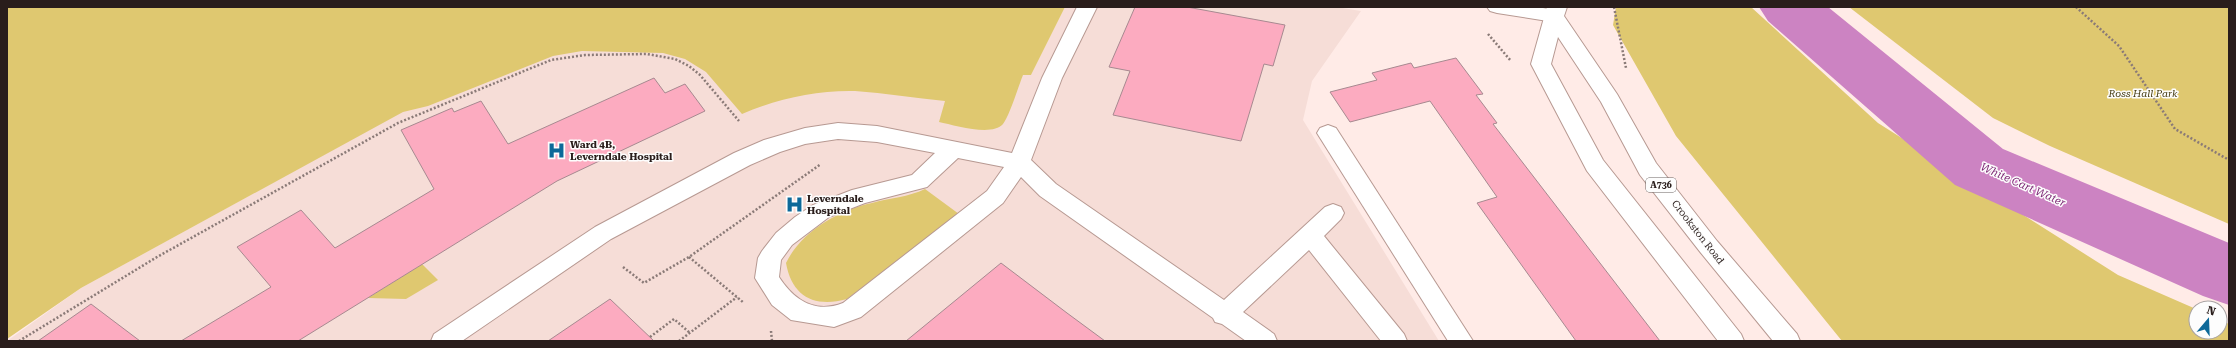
<svg xmlns="http://www.w3.org/2000/svg" width="2236" height="348" font-family="'Roboto Serif',serif">
<style>
.built{fill:#f6ddd7}
.green{fill:#dfc870}
.lines{fill:none;stroke-linecap:round;stroke-linejoin:round}
.river{fill:#cc83c2;fill-rule:evenodd}
.building{fill:#fcabc0;stroke:#a78990}
.minor-casing{stroke:#b79992;stroke-width:2}
.major-casing{stroke:#b79992;stroke-width:2}
.path{stroke:#8a7a77;stroke-width:2.5;stroke-dasharray:2 2;stroke-linecap:butt}
.minor{fill:#fff;fill-rule:evenodd}
.major{fill:#fff;fill-rule:evenodd}
.labels{text-anchor:middle;dominant-baseline:central;stroke-width:3;stroke-linejoin:round;paint-order:stroke}
.shield{fill:#fdfdfd;stroke:#69605f;stroke-width:1}
.shield-label{font-size:9px;font-weight:bold;fill:#291d1b}
.park-label{font-size:10px;font-style:italic;fill:#42380d;stroke:#fdfdfd}
.poi-label{font-size:10px;font-weight:bold;fill:#291d1b;stroke:#fdfdfd;text-anchor:start}
.street-label{font-size:10px;fill:#291d1b;stroke:#fdfdfd}
.water-label{font-size:11px;font-style:italic;fill:#7c2674;stroke:#fdfdfd}
</style>
<rect width="100%" height="100%" fill="#ffebe7"/>
<path class="built" d="M1065,7H1336L1361,11L1312,81L1303,120L1439,341H7L81,288L540,36L1031,75Z"/>
<g class="green">
<path d="M7,7H1065L1031,75H1023C1019,85 1009,117 1003,124C992,137 954,125 939,122L945,101C915,98 885,93 855,91C817,90 776,99 742,114L706,72L685,59L663,53L582,51L553,56L428,106L403,112L81,288L7,339Z"/>
<path d="M1616,7H1751L1878,123L2118,275L2196,309V332H2220V320L2229,324V341H1842L1676,136L1613,25Z"/>
<path d="M1849,7H2229V224L2050,146L1993,118Z"/>
<path d="M925,189L959,214L847,299C815,308 792,297 786,263C801,232 838,210 872,203C889,198 909,197 925,189Z"/>
<path d="M422,264L438,280L406,299L368,298Z"/>
</g>
<g class="lines">
<path class="river" d="M1759,7H1828L2003,149L2229,243V305L2203,296L1955,185L1768,21Z"/>
</g>
<g class="building">
<path d="M1135,7H1187L1285,25L1273,66L1264,64L1241,141L1113,115L1130,71L1109,67Z"/>
<path d="M1456,58L1483,94L1476,95L1497,123L1493,124L1660,341H1576L1477,203L1497,197L1430,101L1350,122L1330,92L1377,80L1372,73L1411,63L1414,68Z"/>
<path d="M654,78L665,93L685,84L705,111L557,181L298,341H181L271,287L237,247L301,210L335,248L434,189L401,130L452,108L454,112L481,101L508,144Z"/>
<path d="M1001,263L1067,313L1105,341H906Z"/>
<path d="M610,299L654,341H548Z"/>
<path d="M91,304L140,341H38Z"/>
</g>
<g class="lines">
<defs>
<g id="minor">
<path d="M1077,7H1097L1062,78L1031,160L1056,184L1224,300L1325,207L1333,204L1341,207L1344,213L1341,219L1324,236L1404,334L1407,341H1381L1309,250L1243,312L1274,334L1277,341H1246L1222,324L1215,322L1213,318L1040,196L1021,177L1003,203L861,317L834,327L791,320L772,305L755,278L758,258L762,251L776,233L795,217L813,205L852,190L912,175L935,153L877,142L838,139L805,144L780,152L750,165L611,239L462,341H431L434,334L595,227L734,153L764,140L805,128L838,123L877,126L1012,153L1042,78ZM958,158L1004,167L987,191L843,303C815,314 794,300 779,277L781,260L792,245L829,217L865,203L927,187Z"/>
<path d="M1487,7H1537L1561,11L1564,16L1561,21L1554,22L1497,13L1490,11Z"/>
<path d="M1328,125L1336,128L1473,341H1448L1317,133L1320,128Z"/>
</g>
<path id="major" d="M1547,7H1567L1564,16L1617,94L1656,163L1717,241L1797,334L1800,341H1773L1701,253L1640,175L1601,102L1558,37L1551,64L1603,160L1741,334L1744,341H1718L1587,171L1531,64Z"/>
</defs>
<use href="#minor" class="minor-casing"/>
<use href="#major" class="major-casing"/>
<g class="path">
<path d="M1614,7L1626,68"/>
<path d="M2076,7L2119,46L2175,129L2229,160"/>
<path d="M1488,34L1511,61"/>
<path d="M689,257L744,303"/>
<path d="M623,267L644,283L689,257L821,164"/>
<path d="M771,331L772,341"/>
<path d="M650,337L674,319L690,333"/>
<path d="M19,341L157,257L398,123L551,60L585,55L647,54L675,59L689,66L700,75L739,121"/>
<path d="M679,341L737,297"/>
</g>
<use href="#minor" class="minor"/>
<use href="#major" class="major"/>
</g>
<defs>
<symbol id="hospital-bare" viewBox="-9 -9 18 18"><path d="M-5-5h3v3.5h4V-5h3V5h-3V1.5h-4V5h-3Z" fill="#0d6999" stroke="#fdfdfd" stroke-width="2.5" paint-order="stroke"/></symbol>
</defs>
<g fill-rule="evenodd">
<use href="#hospital-bare" x="544" y="138" width="25" height="25"/>
<use href="#hospital-bare" x="782" y="192" width="25" height="25"/>
</g>
<g class="labels">
<rect class="shield" x="1646" y="178" width="30" height="14" rx="3"/>
<g class="shield-label">
<text x="1661" y="185">A736</text>
</g>
<g class="park-label">
<text x="2143" y="93">Ross Hall Park</text>
</g>
<g class="poi-label">
<text x="570" y="144">Ward 4B,<tspan x="570" dy="12">Leverndale Hospital</tspan></text>
<text x="807" y="198">Leverndale<tspan x="807" dy="12">Hospital</tspan></text>
</g>
<g class="street-label">
<text transform="translate(1698 232) rotate(52)">Crookston Road</text>
</g>
<g class="water-label">
<text transform="translate(2023 185) rotate(24)">White Cart Water</text>
</g>
</g>
<rect width="2236" height="348" fill="none" stroke="#291d1b" stroke-width="16"/>
<g transform="translate(2208 320) rotate(19)"><circle r="19" fill="#fdfdfd" stroke="#a8a3a3"/>
<path d="M0-3L7 15L0 10L-7 15Z" fill="#0d6999"/>
<text y="-6" font-size="11" font-weight="bold" text-anchor="middle" fill="#291d1b">N</text>
</g>
</svg>
